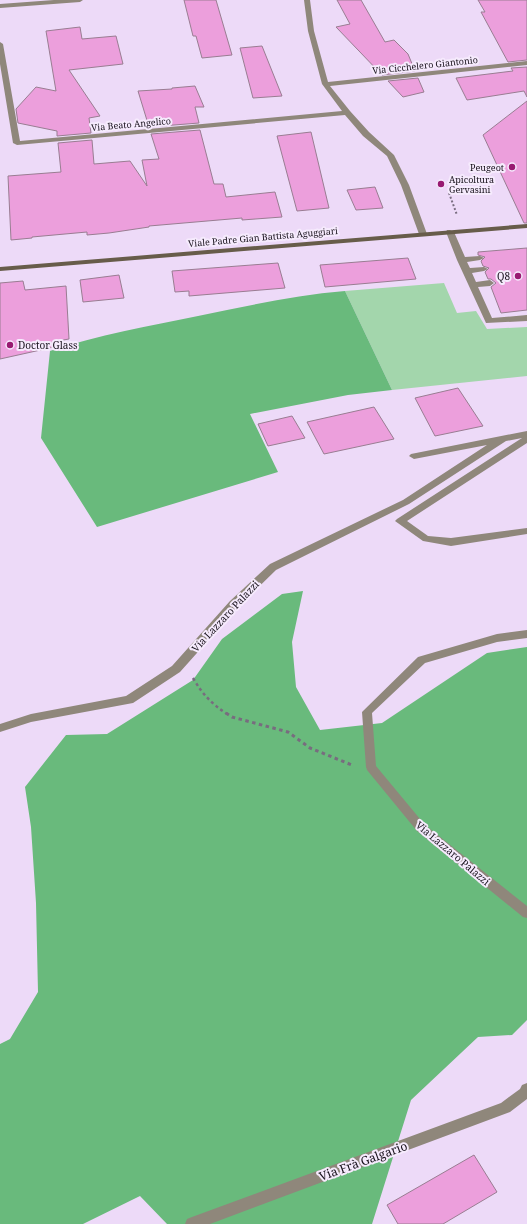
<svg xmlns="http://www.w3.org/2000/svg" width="527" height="1224" font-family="'Noto Serif',serif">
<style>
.green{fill:#a3d6ac}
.forest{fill:#69ba7c}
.building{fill:#ec9fdc;stroke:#997d92}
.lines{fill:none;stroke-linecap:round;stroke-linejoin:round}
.path-far2{stroke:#786c7f;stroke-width:2;stroke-dasharray:2 2;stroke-linecap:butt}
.path-far1{stroke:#786c7f;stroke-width:2.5;stroke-dasharray:3 3;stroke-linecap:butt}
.path{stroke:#786c7f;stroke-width:3;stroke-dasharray:3.5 3.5;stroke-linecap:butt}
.lane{fill:#8f877b;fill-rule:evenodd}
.street{fill:#8f877b;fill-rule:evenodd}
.secondary{fill:#675c4a;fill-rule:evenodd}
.poi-dot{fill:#981a71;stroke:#f6ebfd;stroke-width:1.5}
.labels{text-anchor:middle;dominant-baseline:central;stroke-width:4;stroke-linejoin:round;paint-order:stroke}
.far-street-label{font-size:9px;fill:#17111b;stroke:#f6ebfd}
.far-poi-label{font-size:9px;fill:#17111b;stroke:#f6ebfd;text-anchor:end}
.poi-label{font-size:10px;fill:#17111b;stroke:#f6ebfd;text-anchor:end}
.street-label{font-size:10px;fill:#17111b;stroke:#f6ebfd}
.near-street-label{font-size:12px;fill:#17111b;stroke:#f6ebfd}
</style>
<rect width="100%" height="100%" fill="#eddaf8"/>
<path class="green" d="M444,283L457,313L476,311L487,329L527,327V376L392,390L345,291Z"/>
<g class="forest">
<path d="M345,291L392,390L348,395L250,414L278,472L97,527L41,438L50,351C98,335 149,326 198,316C247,306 295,295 345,291Z"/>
<path d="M303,591L292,642L296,687L320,730L382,723L487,653L527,647V1020L512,1035L478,1037L411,1100L372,1224H167L140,1196L83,1224H0V1044L10,1039L38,992L36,903L31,827L25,787L66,735L107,734L193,680L222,639L282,594Z"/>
</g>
<g class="building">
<path d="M184,0H216L232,55L202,58L196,36H193Z"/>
<path d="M337,0H361L385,42L394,40L408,54L415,71L382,75L336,27L350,24Z"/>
<path d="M478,0H527V60L508,62L481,12H485Z"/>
<path d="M80,27L82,39L116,36L123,64L69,70L100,116L89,118L91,133L57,136V131L18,123L16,109L36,87L56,91L46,31Z"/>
<path d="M262,46L282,96L253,98L240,48Z"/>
<path d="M527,67V97L524,91L467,100L456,78L513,71L511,68Z"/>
<path d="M418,78L424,92L403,97L388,81Z"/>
<path d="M195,86L204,107H195L199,123L149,127L138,91L172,89V88Z"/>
<path d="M527,101V223H524L483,135Z"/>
<path d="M200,130L214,184H223L226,197L275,192L282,217L242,220V218L149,226V227L109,233L87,235V232L32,237V238L11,240L8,176L61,172L58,143L92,140L94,164L130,161L147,186L142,160L159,159L151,134Z"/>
<path d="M311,132L329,208L297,211L277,136Z"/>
<path d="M375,187L383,208L356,210L347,190Z"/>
<path d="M527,248V310L501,313L491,287L496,283L491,279H488L485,272L489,268L483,266L481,261L485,257L478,255V252Z"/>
<path d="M408,258L416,279L325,287L320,265Z"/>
<path d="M278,263L285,288L189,296V291L175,292L172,271Z"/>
<path d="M119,275L124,298L83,302L80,280Z"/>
<path d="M23,281L25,290L66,286L69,339L52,342L54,347L0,359V283Z"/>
<path d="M458,388L483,426L435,436L415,398Z"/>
<path d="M374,407L394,439L324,454L307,422Z"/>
<path d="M292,416L305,438L268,446L258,424Z"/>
<path d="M474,1155L497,1192L443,1224H398L387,1205Z"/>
</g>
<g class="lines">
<path class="path-far2" d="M449,193L457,215"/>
<path class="path-far1" d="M193,678C203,695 211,703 227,714"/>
<path class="path" d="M226,713L232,717L288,732L310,748L352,765"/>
<path class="lane" d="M447,230H450L454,232L465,257L480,256L484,258L480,260L467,262L470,268L484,267L488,269L484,271L472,273L476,282L490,280L494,283L490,286L478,287L492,318L527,315V321L486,323L457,260L446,232Z"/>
<g class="street">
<path d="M54,0H83L80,2L0,8V4Z"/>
<path d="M304,0H310L314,31L328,82L527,61V65L330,86L350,111L369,132L394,155L409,185L427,234L426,236H423L419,234L401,185L387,156L363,136L345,115L17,145L13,143L0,64V42L3,44L20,141L342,111L322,84L308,31Z"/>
<path d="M527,431V443L407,521L428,536L451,538L527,528V534L451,546L423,541L395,521L397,519L522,438L506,441L409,504L276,570L238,607L180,672L133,703L31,722L0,732V724L31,714L126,696L172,666L230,601L270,564L403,500L487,445L414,459L409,456L411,454Z"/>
<path d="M527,630V638L497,642L425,663L372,713L376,766L425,825L527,906V918L523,917L417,831L367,770L366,767L362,712L418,657L497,634Z"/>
<path d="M527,1083V1099L510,1112L210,1224H185L187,1219L192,1217L501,1103L520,1089L522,1085Z"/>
</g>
<path class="secondary" d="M527,224V228L0,271V267Z"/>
</g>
<g class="poi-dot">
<circle cx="512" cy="167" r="4"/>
<circle cx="441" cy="184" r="4"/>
<circle cx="518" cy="276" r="4"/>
<circle cx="10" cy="345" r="4"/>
</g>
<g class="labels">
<g class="far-street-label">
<text transform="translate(425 65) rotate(-6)">Via Cicchelero Giantonio</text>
<text transform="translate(131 124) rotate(-5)">Via Beato Angelico</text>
<text transform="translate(263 237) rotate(-5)">Viale Padre Gian Battista Aguggiari</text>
</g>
<g class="far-poi-label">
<text x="504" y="167">Peugeot</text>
<text x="449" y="179" text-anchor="start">Apicoltura<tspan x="449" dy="10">Gervasini</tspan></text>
</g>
<g class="poi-label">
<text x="510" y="276">Q8</text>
<text x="18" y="345" text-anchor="start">Doctor Glass</text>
</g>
<g class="street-label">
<text transform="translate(225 616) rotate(-47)">Via Lazzaro Palazzi</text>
<text transform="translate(453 853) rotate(40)">Via Lazzaro Palazzi</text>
</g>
<g class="near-street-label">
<text transform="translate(363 1161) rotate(-20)">Via Frà Galgario</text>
</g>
</g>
</svg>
